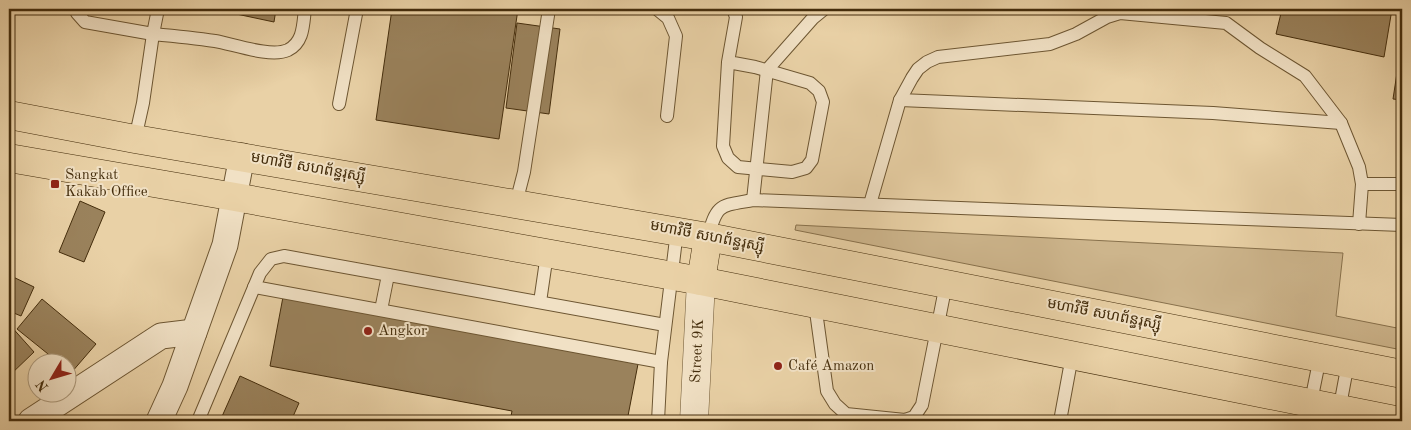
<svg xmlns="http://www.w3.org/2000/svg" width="1411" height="430" font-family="'Old Standard TT','Noto Sans Khmer',serif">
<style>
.grass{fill:#cdb58c;stroke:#88714c}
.building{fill:#9a825c;stroke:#442d0c}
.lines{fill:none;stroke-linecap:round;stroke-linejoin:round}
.service-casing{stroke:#6d5632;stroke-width:14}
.minor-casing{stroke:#6d5632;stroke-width:27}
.tertiary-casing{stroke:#6d5632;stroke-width:29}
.trunk-casing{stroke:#442d0c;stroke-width:29}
.service{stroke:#f1e1c5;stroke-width:12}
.minor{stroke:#f1e1c5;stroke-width:25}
.tertiary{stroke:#f1e1c5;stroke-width:28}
.trunk{stroke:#e9d1a6;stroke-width:28}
.poi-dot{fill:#8f2418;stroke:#f1e1c5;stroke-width:2}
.labels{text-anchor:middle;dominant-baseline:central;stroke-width:4;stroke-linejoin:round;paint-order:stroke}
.street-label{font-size:15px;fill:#442d0c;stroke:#f1e1c5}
.poi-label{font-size:15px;fill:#442d0c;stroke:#f1e1c5;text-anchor:start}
</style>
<rect width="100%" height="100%" fill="#e9d1a6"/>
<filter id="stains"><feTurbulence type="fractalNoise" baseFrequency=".004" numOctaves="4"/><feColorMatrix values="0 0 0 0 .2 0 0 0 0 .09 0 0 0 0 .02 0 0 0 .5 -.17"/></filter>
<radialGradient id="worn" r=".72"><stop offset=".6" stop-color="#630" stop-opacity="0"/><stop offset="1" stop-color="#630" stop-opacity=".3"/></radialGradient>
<path class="grass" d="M796,225L1343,253L1336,316L1402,329V350L795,230Z"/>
<g class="building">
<path d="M213,9H276L274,22Z"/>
<path d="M392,9H518L499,139L376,120Z"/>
<path d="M1282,9H1392L1384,57L1276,34Z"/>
<path d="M517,23L560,29L549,114L506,108Z"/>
<path d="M1402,40V100L1393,99Z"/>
<path d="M80,201L105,212L84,262L59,252Z"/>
<path d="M9,275L34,287L21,316L9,311Z"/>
<path d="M283,297L638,364L627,421H510L512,411L270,366Z"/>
<path d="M42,299L96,344L71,373L68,371V362H58L17,329Z"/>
<path d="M9,324L34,352L9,376Z"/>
<path d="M240,376L299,403L291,421H220Z"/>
</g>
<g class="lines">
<defs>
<g id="service">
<path d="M76,9L77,13L85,22L153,34L158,9"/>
<path d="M657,9L668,18L676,36L667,116"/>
<path d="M728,62L755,67L810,83L819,91L823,102L812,160L806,168L792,172L738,167L728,158L723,146L728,62L736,17L733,9"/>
<path d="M900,100L1213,113L1341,123"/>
<path d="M339,104L357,9"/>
<path d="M135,139L143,103L153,34C174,36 194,38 215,41C233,44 271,58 288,50C304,42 303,24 305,9"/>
<path d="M1362,184H1402"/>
<path d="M753,200L767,70L813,18L824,9"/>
<path d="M516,203L524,172L549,9"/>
<path d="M870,204L900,100L912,78L918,69L927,62L938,57L1050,44L1076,34L1107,17L1120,13L1226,23L1260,48L1305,76L1341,123L1359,167L1362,184L1359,224"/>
<path d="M708,237C717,203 720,206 753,200L1402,225"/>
<path d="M254,287L661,362"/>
<path d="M540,302L547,254"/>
<path d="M815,304L827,391L835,404L846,414L905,420L914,417L922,405L946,284"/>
<path d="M381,310L388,275"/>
<path d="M1339,411L1348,363"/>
<path d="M198,421L260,273L271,259L284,256L665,325"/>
<path d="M658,421L661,362L677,231"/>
<path d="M1060,421L1072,356"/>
<path d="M1307,421L1320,357"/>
</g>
<g id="minor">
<path d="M31,421L161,336L194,332"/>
<path d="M159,421L175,386L225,245L242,156"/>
</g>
<path id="tertiary" d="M694,421L701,281"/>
<g id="trunk">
<path d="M9,115L135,139L708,237L1402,374"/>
<path d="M9,158L235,197L701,281L1400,421"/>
<path d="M701,281L708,237"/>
</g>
</defs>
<use href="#service" class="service-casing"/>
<use href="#minor" class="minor-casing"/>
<use href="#tertiary" class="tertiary-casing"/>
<use href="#trunk" class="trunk-casing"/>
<use href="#service" class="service"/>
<use href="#minor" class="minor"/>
<use href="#tertiary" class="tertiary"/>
<use href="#trunk" class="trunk"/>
</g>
<g class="poi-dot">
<rect x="50" y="179" width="10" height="10" rx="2.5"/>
<circle cx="368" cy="331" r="5"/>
<circle cx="778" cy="366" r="5"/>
</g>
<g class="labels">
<g class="street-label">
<text transform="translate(308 168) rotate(10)">មហាវិថី សហព័ន្ធរុស្ស៊ី</text>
<text transform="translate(707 237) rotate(11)">មហាវិថី សហព័ន្ធរុស្ស៊ី</text>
<text transform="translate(1104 315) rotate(11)">មហាវិថី សហព័ន្ធរុស្ស៊ី</text>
<text transform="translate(698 351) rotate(-87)">Street 9K</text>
</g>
<g class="poi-label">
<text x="65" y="175">Sangkat<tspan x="65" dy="17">Kakab Office</tspan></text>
<text x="378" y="331">Angkor</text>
<text x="788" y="366">Café Amazon</text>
</g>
</g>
<rect width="1411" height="430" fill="none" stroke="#e9d1a6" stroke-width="30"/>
<rect x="10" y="10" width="1391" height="410" fill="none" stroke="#442d0c" stroke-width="2.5"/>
<rect x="15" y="15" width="1381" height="400" fill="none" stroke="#442d0c"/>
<g transform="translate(52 378) rotate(232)"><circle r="24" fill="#f1e1c5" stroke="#ac997b"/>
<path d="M0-4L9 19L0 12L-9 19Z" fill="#8f2418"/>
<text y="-8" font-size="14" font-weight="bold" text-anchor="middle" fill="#442d0c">N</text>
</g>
<rect width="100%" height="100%" filter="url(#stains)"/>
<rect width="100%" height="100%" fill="url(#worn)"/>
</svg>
